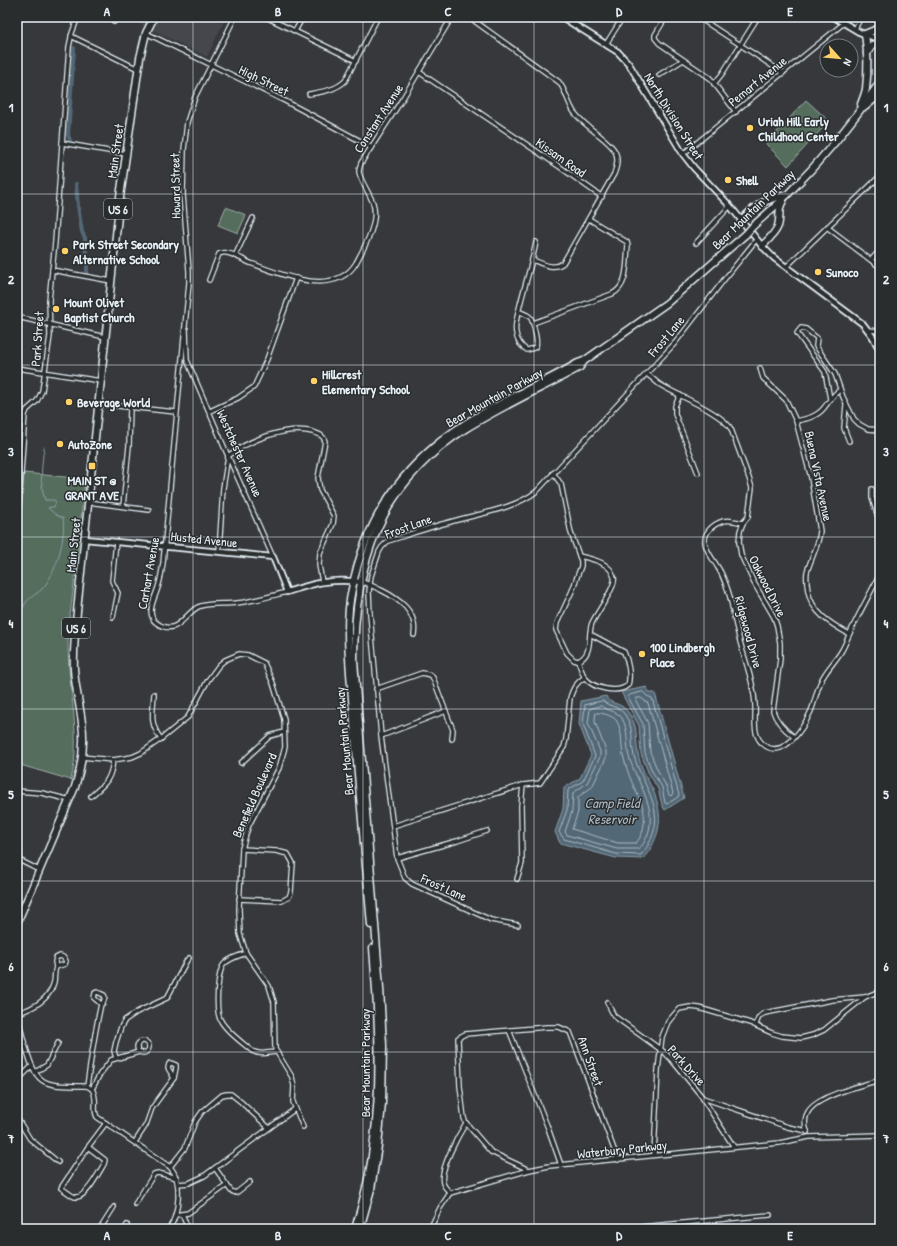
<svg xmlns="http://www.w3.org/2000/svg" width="897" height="1246" font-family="'Patrick Hand',sans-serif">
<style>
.built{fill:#45464d}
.green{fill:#546d5b;stroke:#9eafaa}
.water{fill:#526876;stroke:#8e9faa}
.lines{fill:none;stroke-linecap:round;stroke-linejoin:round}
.shore{stroke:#acbac4;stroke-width:1}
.stream{stroke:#8e9faa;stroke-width:1}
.canal{stroke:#526876;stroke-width:4}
.minor-casing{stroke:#e8f1f8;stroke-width:6}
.tertiary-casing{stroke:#e8f1f8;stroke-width:8}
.primary-casing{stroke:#e8f1f8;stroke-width:9}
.trunk-casing{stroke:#e8f1f8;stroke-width:9}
.minor{stroke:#2a2d2e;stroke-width:3.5}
.tertiary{stroke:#2a2d2e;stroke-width:4.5}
.primary{stroke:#2a2d2e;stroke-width:6}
.trunk{stroke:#2a2d2e;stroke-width:6}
.trunk-bridge-casing{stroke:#e8f1f8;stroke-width:9;stroke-linecap:butt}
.trunk-bridge{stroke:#2a2d2e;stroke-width:6}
.grid{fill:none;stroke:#e8f1f8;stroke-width:1;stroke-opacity:0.55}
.poi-dot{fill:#ffd166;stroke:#2a2d2e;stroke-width:1.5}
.labels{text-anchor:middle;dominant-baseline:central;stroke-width:3;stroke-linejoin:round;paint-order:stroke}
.shield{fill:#2a2d2e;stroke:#afb6bb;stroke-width:1}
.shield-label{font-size:12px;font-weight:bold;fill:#e8f1f8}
.street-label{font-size:13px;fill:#e8f1f8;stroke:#2a2d2e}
.poi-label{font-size:13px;font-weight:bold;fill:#e8f1f8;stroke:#2a2d2e;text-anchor:start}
.water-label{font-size:14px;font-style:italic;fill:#acbac4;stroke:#2a2d2e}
.neatline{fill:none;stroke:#e8f1f8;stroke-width:1.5}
.grid-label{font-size:13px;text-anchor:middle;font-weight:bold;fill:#e8f1f8}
</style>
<rect width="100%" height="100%" fill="#36383c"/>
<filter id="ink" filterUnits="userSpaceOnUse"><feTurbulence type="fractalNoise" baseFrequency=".025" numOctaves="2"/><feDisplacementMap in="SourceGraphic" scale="8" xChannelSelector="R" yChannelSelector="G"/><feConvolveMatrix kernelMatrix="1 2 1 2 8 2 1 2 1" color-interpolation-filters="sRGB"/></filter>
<g filter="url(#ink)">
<path class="built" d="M127,17H226L207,57Z"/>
<g class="green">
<path d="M806,100L829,121L788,166L766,144Z"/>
<path d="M226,207L246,215L238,233L218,225Z"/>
<path d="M24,473L85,479C81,516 78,554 73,591C71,609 68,626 68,645C68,690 82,736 71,780L17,764V571Z"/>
</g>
<g class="water">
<path d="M647,687L649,693H655L684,798L665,810L662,805L658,789L648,772L641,754L639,726L621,692Z"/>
<path d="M606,696L608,700C616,705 621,703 628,712C639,726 635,737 638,753C640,766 647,778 653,790C664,816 661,837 643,859L616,858L560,843L555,832L563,809L564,788L580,778L591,755L579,724L581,701Z"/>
</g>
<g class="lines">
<g class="shore">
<path d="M643,692L647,696L652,698L679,795L678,797L667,804L665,803L662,787L652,771L645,753L643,724L628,697L630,695Z"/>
<path d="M637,698H641L648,703L673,793L671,796L669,795L666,786L657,769L650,752L648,723L636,701Z"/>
<path d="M603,701C610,708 619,705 625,715C635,729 630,741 634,756C641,782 663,806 653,834C650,842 647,848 641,855L616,854L564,839L559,832L567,810L568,790L583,781L595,756L583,724L585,705Z"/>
<path d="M601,706C608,711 617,711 622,718C629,731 626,744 629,757C637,783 657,806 648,834C645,840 644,845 638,849H617L567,835L565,832L572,811L573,793L587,783L600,757V751L588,723L590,709Z"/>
<path d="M596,713C601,712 613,716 616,720C624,732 620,746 624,759C626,766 628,773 631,780C639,800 649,810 642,833C640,837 639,840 636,843H618L572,829L578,812V797L592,787L606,758V751L595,722Z"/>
</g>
<path class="stream" d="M17,623C21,618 21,611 24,606C27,598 36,595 42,589C56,574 66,539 63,518L56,515L48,508L51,507H54L56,502L54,500H45C39,483 42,465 44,447"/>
<g class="canal">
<path d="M70,140L68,135L74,48"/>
<path d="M76,184L78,206L82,232L85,238V246L87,259V272"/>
</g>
<defs>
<g id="minor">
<path d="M235,17L195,97L187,122L184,150L183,194L189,271V283C180,377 171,470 163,563C162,570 161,577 159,584C157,594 147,609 153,619C154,622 157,623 160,625C177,635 186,613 198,607C209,602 225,605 237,603C254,601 271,596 287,592"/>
<path d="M266,17L356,61"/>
<path d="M469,17L559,82C566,91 568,103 574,112C581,121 591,129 599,135C614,147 622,154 614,174L563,263C553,270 543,264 533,260"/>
<path d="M666,17L655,35V38L659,43L710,78L736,112"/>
<path d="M698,17L783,73"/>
<path d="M114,22L116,17"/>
<path d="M855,29L861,17"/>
<path d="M295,31L303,17"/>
<path d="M146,33L285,101L366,144L371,148"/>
<path d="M71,36L138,69"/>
<path d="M606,44L623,17"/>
<path d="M419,72L560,167L602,197"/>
<path d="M659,75L683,60"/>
<path d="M714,84L722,74L758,17"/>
<path d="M309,94C321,92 336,90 345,81L378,17"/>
<path d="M62,143L126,154"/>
<path d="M683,154L844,23"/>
<path d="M827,227L880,267"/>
<path d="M696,243L730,206"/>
<path d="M235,256L253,218"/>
<path d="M871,260L880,250"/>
<path d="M786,267L880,176"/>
<path d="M52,270L111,281"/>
<path d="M209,280L219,254C229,249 243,261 253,264C282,275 335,298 356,263C365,246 379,222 373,203C370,194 360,180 359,172C359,170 360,166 361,163L403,98L452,17"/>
<path d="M518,311C522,313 527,314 530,317C533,320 538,342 536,346C534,349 530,349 527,350C520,346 517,341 516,333C514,324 518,314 520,305C525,284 532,264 536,242"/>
<path d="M17,317L105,337"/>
<path d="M533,323L612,294C629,286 626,262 628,246L627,242L589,219"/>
<path d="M186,329L187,360L228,456L273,557"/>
<path d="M868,330L880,331"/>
<path d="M17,368L101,381"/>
<path d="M760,368L763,378L786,400L796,421L811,478L820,531C819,545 811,558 807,572C806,579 807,585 808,591C812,613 831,624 849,634"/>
<path d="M647,374C651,377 655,381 659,384C676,395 723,413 731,429L749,478L752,488L748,517L743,523L740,531L739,542L741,555L754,583L774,617L777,626L780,643V659L773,711C776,722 785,730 794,737"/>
<path d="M680,395L675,406V414L698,473"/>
<path d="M830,399L825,372L797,333L801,328L806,329L817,338L816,346L835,374L843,397L854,419L859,424L868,429L880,430"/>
<path d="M98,404L176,412"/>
<path d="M846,405L844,428L849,441"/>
<path d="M210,411L238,398L254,387L267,359L296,278"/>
<path d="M796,421C806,419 816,417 823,409C829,402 832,395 840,390"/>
<path d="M553,473L561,484L571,533L581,561V566L572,591L557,623L556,630L567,653L574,660L578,661C594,654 587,635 592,623C597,612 617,586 614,577C610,562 592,559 579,556"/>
<path d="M872,489V498L880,523"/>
<path d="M88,502L149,510"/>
<path d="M123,506L129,446L130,406"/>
<path d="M743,523C731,520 723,518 712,527C697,540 709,553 717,566C721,572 724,579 726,585C732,599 733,615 737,629C742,655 754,679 755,705C756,717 752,734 762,743C782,763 804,727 811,711C816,699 817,685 825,674C830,666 837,659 842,650C845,645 847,639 850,633C859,613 870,594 880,574"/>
<path d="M17,531L25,415L27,410L37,401L42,391L50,336L49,300L55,242L69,47L72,33L78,17"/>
<path d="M219,552L223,488L228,456C249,440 287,425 313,432C319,434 323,435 325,441L318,478L320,490L334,516L333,524L320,553L319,565L322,582"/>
<path d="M361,582C368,583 374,587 381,590C399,599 418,612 414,635"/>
<path d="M113,617L118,593L112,581L116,542"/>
<path d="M578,661C580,666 582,673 585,678C594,689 618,694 628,685C631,675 628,661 624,652L590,634"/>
<path d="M376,689L422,673L431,675L433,678L453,730L452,739"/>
<path d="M154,694C153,713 149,723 161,739"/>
<path d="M381,736L446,711"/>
<path d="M82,757L113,760L132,757L141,753L161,739L188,717L208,680L219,665L225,660L239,654L248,655L264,663L273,683L284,719L285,747L279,768L249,825L246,834L242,849L239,909L240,934L246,953L269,986L274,1002L275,1049L292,1077L294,1086L293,1102L303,1127"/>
<path d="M241,763L270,736L284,732"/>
<path d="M17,791L42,793L70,800"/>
<path d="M91,796C105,784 111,780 113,760"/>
<path d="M393,826L523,785L540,783L564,747L566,739L570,698C573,688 576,683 585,677"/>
<path d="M397,858L457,841L487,831"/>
<path d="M17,859L39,870"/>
<path d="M517,879L522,863L521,806L523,785"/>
<path d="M239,899L282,901L289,897L291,892L293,863L288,854L276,851L242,849"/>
<path d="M518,925L491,920L412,884L405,878L397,858L381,736L370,614L369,592L371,576L379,552L382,547L388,541C408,535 429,527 450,522C477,514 515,509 537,491L675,343L723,281L756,240"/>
<path d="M246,953C239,956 230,958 224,964C217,973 215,1012 221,1021C227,1032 243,1043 252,1051C260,1055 267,1053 276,1052"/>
<path d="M60,956L63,957L66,961L65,964L56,967L55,962L56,958Z"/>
<path d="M97,992L104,995L105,997L103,1003L101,1004L94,998L95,993Z"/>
<path d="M607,1002L614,1016L664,1052L671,1059L703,1098L788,1127L807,1131"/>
<path d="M17,1013C33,1009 50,999 54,982C55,977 54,972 56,967"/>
<path d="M17,1017C20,1024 21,1031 23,1038C37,1086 38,1086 87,1086L92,1089"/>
<path d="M756,1025C758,1018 759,1015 765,1013L832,1000L865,997L880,991"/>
<path d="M509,1030L548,1128L561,1165"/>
<circle cx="143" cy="1047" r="6"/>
<path d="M116,1058L114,1051L116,1042L121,1027L125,1020L137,1012L167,998L187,960L189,958"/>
<path d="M171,1063L176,1065V1068L174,1078L168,1068L169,1064Z"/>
<path d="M35,1072L47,1065L58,1043"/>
<path d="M17,1081L32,1066"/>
<path d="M87,1086C91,1058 95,1031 101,1004"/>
<path d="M92,1089C99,1100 92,1108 97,1117L170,1167C183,1181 179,1214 169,1229"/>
<path d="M92,1089L100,1074L111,1060L139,1052"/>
<path d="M703,1099L734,1147"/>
<path d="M17,1118L30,1139L58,1162"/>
<path d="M807,1132C805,1126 804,1118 808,1112C817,1096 862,1085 880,1080"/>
<path d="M135,1142L146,1125L152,1108L174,1078"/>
<path d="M88,1147L105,1160L104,1164C99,1172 86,1199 75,1197C71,1196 66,1191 61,1188Z"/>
<path d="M88,1147L106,1123"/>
<path d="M654,1155L658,1070L662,1037L668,1022L679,1009L690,1007L699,1008L750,1023L772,1033L782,1036L801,1038L813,1035L824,1030L865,997"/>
<path d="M618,1160L570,1032L559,1027H547L465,1034L458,1038L460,1086L464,1118L466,1123L491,1152L529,1170L549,1166L779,1143L809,1137L880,1135"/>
<path d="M170,1167L185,1148L195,1122L202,1112L222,1095L227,1094H231L241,1102L269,1128"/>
<path d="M215,1168L231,1191L236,1193L250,1182"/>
<path d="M178,1184L189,1183L204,1176L295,1109"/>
<path d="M450,1193C448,1190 444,1187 443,1183C439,1170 459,1134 466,1123"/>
<path d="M135,1204L154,1174L158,1173L177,1178"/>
<path d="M182,1214L187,1226L185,1229"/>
<path d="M175,1215L188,1213L227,1185"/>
<path d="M100,1229L114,1207"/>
<path d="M125,1229L127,1225"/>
<path d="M430,1229L440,1208L450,1193L529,1170"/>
<path d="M619,1229L770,1215"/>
</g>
<g id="tertiary">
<path d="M562,17L618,52L629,64L683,154L694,168L730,206L762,246L774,258L863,324L873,337L880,351"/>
<path d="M834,17L859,32L880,40"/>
<path d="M85,539L273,557L287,592C315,583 331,578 361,582"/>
</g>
<path id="primary" d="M17,923L75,787C82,766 85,745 82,723C80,705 75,687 74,669C73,646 76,623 78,601L120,197L140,58L146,33L154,17"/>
<g id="trunk">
<path d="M867,53L872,46L880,40"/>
<path d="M861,104C863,99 865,94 866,89C868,71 868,52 865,34L880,28"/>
<path d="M865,107L880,94"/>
<path d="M741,221C754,206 767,198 787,195"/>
<path d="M753,226C764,216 776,206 787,195C821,161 853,122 880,82"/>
<path d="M762,246C768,240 775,234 778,226C781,217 777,209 783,201"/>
<path d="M371,925C366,867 361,809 356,750C354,725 352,699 350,673C348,646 346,616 352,589C363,532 391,483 435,446C477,410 530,391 578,363L584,361"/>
<path d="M355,1229C364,1200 371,1170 374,1140C382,1076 378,1012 373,948"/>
<path d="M360,1229L371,1189L378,1146L382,1103L383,1046L380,988L354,661C354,563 379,485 465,429C502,406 542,388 580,367L584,361L667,303L746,234"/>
</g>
</defs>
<use href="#minor" class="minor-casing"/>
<use href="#tertiary" class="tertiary-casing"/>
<use href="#primary" class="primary-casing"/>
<use href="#trunk" class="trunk-casing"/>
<use href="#minor" class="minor"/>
<use href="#tertiary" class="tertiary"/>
<use href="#primary" class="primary"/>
<use href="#trunk" class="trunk"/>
<defs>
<path id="trunk-bridge" d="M746,234L753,226"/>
</defs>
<use href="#trunk-bridge" class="trunk-bridge-casing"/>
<use href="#trunk-bridge" class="trunk-bridge"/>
</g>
</g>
<path class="grid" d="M193,17V1229M363,17V1229M534,17V1229M704,17V1229M17,194H880M17,365H880M17,537H880M17,709H880M17,881H880M17,1052H880"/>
<g class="poi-dot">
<circle cx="750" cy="128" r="4"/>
<circle cx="728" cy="180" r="4"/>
<circle cx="65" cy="251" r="4"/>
<circle cx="818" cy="272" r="4"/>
<circle cx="56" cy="309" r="4"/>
<circle cx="314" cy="381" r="4"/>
<circle cx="69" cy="402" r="4"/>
<circle cx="60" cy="444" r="4"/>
<rect x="88" y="462" width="8" height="8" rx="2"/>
<circle cx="642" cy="654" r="4"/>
</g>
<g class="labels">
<g class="shield">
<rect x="104" y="199" width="28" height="20" rx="3"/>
<rect x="62" y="618" width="28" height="20" rx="3"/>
</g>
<g class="shield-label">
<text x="118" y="209">US 6</text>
<text x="76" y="628">US 6</text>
</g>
<g class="street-label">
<text transform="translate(264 80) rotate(26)">High Street</text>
<text transform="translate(757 81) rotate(-39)">Pemart Avenue</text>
<text transform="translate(674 116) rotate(58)">North Division Street</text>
<text transform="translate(378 118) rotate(-57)">Constant Avenue</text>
<text transform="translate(115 151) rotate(-82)">Main Street</text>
<text transform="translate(561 157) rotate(35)">Kissam Road</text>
<text transform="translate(175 186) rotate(-91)">Howard Street</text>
<text transform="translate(753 209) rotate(-44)">Bear Mountain Parkway</text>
<text transform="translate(666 336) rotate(-50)">Frost Lane</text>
<text transform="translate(37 339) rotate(-86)">Park Street</text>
<text transform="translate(494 397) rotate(-29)">Bear Mountain Parkway</text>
<text transform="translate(240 453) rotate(66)">Westchester Avenue</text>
<text transform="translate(819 476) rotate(78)">Buena Vista Avenue</text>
<text transform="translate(408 526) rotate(-20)">Frost Lane</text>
<text transform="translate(204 539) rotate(6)">Husted Avenue</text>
<text transform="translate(73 545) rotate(-84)">Main Street</text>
<text transform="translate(148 573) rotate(-80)">Carhart Avenue</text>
<text transform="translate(768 586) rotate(63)">Oakwood Drive</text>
<text transform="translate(749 632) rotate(75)">Ridgewood Drive</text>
<text transform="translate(344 741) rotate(-95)">Bear Mountain Parkway</text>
<text transform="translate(254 795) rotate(-66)">Benefield Boulevard</text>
<text transform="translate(444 887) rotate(24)">Frost Lane</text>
<text transform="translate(591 1061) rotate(70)">Ann Street</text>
<text transform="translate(365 1063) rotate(-90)">Bear Mountain Parkway</text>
<text transform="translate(687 1065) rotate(48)">Park Drive</text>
<text transform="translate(622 1149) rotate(-6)">Waterbury Parkway</text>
</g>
<g class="poi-label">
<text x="758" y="121">Uriah Hill Early<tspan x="758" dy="15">Childhood Center</tspan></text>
<text x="736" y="180">Shell</text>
<text x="73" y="244">Park Street Secondary<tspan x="73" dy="15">Alternative School</tspan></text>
<text x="826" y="272">Sunoco</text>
<text x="64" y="302">Mount Olivet<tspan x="64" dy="15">Baptist Church</tspan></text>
<text x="322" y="374">Hillcrest<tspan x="322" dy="15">Elementary School</tspan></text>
<text x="77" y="402">Beverage World</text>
<text x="68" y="444">AutoZone</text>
<text x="92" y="480" text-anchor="middle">MAIN ST @<tspan x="92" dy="15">GRANT AVE</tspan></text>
<text x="650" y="647">100 Lindbergh<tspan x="650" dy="15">Place</tspan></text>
</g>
<g class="water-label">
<text x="612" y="802">Camp Field<tspan x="612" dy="16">Reservoir</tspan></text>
</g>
</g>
<rect width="897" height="1246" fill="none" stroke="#2a2d2e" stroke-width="44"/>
<g transform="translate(839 58) rotate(117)"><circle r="19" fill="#2a2d2e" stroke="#767b7f"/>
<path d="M0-3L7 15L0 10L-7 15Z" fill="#ffd166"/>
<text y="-6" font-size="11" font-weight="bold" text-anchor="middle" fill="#e8f1f8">N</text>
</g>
<rect x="22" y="22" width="853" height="1202" class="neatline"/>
<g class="grid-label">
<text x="107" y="16">A</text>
<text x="278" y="16">B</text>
<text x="448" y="16">C</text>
<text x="619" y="16">D</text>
<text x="790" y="16">E</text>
<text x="11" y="112">1</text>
<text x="886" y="112">1</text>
<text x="11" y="284">2</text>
<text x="886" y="284">2</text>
<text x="11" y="456">3</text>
<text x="886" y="456">3</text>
<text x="11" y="628">4</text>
<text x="886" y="628">4</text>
<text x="11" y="799">5</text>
<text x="886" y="799">5</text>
<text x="11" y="971">6</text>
<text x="886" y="971">6</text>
<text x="11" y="1143">7</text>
<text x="886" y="1143">7</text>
<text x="107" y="1240">A</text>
<text x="278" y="1240">B</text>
<text x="448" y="1240">C</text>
<text x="619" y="1240">D</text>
<text x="790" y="1240">E</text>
</g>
</svg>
